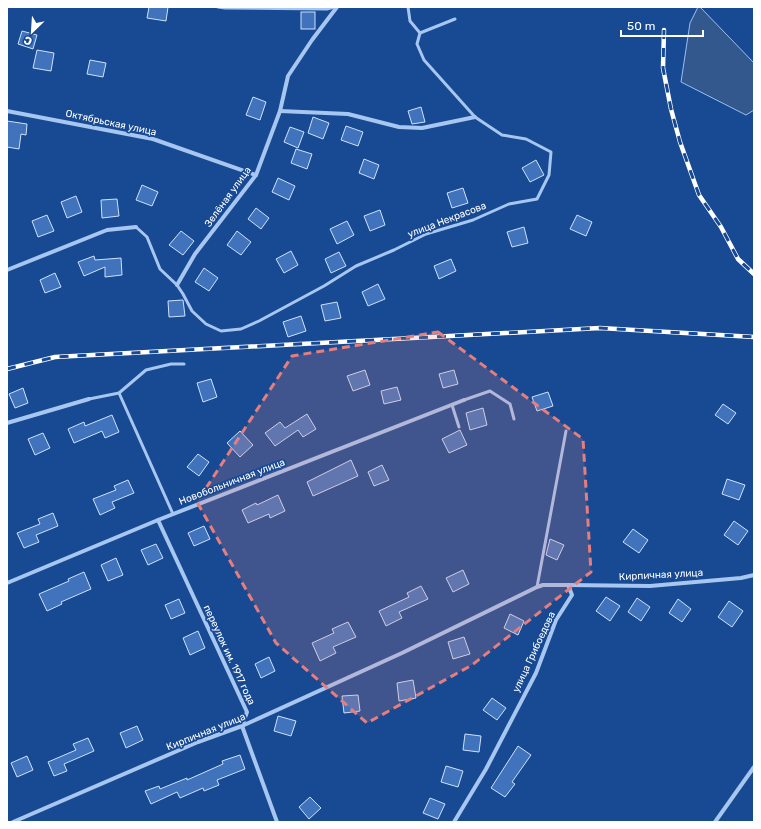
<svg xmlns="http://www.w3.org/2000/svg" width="761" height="829" font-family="Rubik,sans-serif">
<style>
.water{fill:#33588e;stroke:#9ac0f3}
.building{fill:#4073bb;stroke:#cee1fb}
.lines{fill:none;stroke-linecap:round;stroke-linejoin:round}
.service{stroke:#a7c6f0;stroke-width:3}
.minor{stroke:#a7c6f0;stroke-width:4}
.rail-casing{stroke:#fff;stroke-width:4.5}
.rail{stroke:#174a93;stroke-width:3;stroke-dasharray:9;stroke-linecap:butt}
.marked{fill:#e67e7e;fill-opacity:0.2;stroke:#e67e7e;stroke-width:3;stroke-dasharray:8 5;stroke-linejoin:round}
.labels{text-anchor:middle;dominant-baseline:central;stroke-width:3.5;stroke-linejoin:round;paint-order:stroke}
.street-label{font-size:10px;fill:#fff;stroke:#174a93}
</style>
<rect width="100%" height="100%" fill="#174a93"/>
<path class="water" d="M698,7H700L754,63V110L746,115L681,82L690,23Z"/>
<g class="building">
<path d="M149,7H168L166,21L147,18Z"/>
<rect x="301" y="12" width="14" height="17"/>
<path d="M22,31L37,35L33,49L18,44Z"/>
<path d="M37,50L54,53L51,71L33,68Z"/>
<path d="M90,60L106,63L103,77L87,74Z"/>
<path d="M253,97L266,102L260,120L246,115Z"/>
<path d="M421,107L425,122L412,124L408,111Z"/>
<path d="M313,117L329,123L323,139L308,133Z"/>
<path d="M7,121L27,124L26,135L21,134L19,149L7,147Z"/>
<path d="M346,126L363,132L358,146L341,140Z"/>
<path d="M290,127L304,132L298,148L284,142Z"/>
<path d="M296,149L312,154L307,169L291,163Z"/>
<path d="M364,159L379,165L374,179L359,173Z"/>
<path d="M536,160L544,175L530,182L522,168Z"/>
<path d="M278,178L295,186L289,200L272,192Z"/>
<path d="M142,185L158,192L152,206L136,200Z"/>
<path d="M463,188L468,203L452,208L447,193Z"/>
<path d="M76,196L82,212L67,218L61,202Z"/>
<path d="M117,199L119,216L102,218L101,200Z"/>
<path d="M256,208L269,218L261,229L248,219Z"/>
<path d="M380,210L385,225L370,231L364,216Z"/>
<path d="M47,215L54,231L38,237L32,221Z"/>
<path d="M577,215L592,222L586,236L570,229Z"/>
<path d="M347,221L354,235L337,244L330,229Z"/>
<path d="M524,227L528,243L512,247L507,232Z"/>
<path d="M181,231L194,241L183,255L169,245Z"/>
<path d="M237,231L251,242L241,255L227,245Z"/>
<path d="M291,251L298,265L284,273L276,259Z"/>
<path d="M339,252L346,266L331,273L325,259Z"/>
<path d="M94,256L95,260L121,258L122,275L105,277V267L84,276L78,262Z"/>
<path d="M451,259L456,271L439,279L434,266Z"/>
<path d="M204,268L218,278L209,291L195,282Z"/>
<path d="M55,273L61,287L45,293L40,280Z"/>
<path d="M378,284L385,299L368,306L362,292Z"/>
<path d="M183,300L185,316L169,317L168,301Z"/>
<path d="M337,302L341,318L325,321L321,305Z"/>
<path d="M301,316L306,331L288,337L283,322Z"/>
<path d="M365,370L370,385L353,391L347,376Z"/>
<path d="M454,370L458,384L443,388L439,374Z"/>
<path d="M211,379L217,397L203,402L197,383Z"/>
<path d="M397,387L401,400L384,404L381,391Z"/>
<path d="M23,388L28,403L15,408L9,394Z"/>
<path d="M548,392L553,406L537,411L532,397Z"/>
<path d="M723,404L736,413L728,424L715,415Z"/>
<path d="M483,408L487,425L470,430L466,413Z"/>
<path d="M307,414L316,429L303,437L298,430L275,446L265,433L280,422L285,428Z"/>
<path d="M112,415L119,432L105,438L102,431L74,443L68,429L84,422L85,426Z"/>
<path d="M460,430L467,445L449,453L442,439Z"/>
<path d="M240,431L253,445L240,457L227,443Z"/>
<path d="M43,433L50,448L35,455L28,439Z"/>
<path d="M198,454L209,462L199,476L187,467Z"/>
<path d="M351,460L358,476L313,496L307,482Z"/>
<path d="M382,465L389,480L374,486L368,472Z"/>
<path d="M727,479L745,485L739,500L722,494Z"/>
<path d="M128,480L134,493L112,502L115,508L100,515L93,499L116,490L114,486Z"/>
<path d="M278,495L285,511L270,518L269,514L248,523L242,510L256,503L257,505Z"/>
<path d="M53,513L58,526L36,535L39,542L24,548L17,533L40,524L38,519Z"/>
<path d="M734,521L748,531L738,545L724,535Z"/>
<path d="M204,526L210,539L194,546L188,533Z"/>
<path d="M633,529L648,540L639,553L623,542Z"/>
<path d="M550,539L564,545L557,560L546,555Z"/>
<path d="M156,544L163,558L148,565L141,550Z"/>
<path d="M116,558L123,575L108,581L101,565Z"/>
<path d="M463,570L469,584L453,592L446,578Z"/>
<path d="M84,572L91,589L61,602L62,604L47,611L39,594L69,581L68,579Z"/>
<path d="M421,586L428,599L399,612L402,618L386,626L379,611L409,597L407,593Z"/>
<path d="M606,597L620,606L610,621L596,611Z"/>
<path d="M637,598L650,607L641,621L628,612Z"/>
<path d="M179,599L185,613L171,619L165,605Z"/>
<path d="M678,599L691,609L682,622L669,613Z"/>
<path d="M729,601L743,611L732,627L718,617Z"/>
<path d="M510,614L524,621L518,635L504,628Z"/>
<path d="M348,622L356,637L333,647L336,653L320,661L312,643L334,633L332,629Z"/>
<path d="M198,631L205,648L190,655L183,638Z"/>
<path d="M464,637L470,654L453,659L448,642Z"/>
<path d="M269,657L275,671L261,678L255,664Z"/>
<path d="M413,680L416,698L399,701L397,683Z"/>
<path d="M358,695L360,711L344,713L342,696Z"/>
<path d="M492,698L506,708L497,720L483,710Z"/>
<path d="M278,716L296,721L291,736L274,731Z"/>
<path d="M137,726L143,740L126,748L120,733Z"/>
<path d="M465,734L481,736L479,752L463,750Z"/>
<path d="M88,738L94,751L64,764L67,771L54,776L48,762L76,750L73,744Z"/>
<path d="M518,746L531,755L512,782L515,784L505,797L491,788Z"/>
<path d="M240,755L245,769L217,780L219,785L204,791L203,788L180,798L177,792L151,804L145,791L159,786L160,789L187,778V780L223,764L222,761Z"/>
<path d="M27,756L33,770L17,777L11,763Z"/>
<path d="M446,766L463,771L458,787L441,782Z"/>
<path d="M310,797L321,808L309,819L299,807Z"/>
<path d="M430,798L445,804L438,819L423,813Z"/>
</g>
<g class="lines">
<g class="service">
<path d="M218,7L225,8L327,9L334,7"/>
<path d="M408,7L410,21L420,33L455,19"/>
<path d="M136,227L147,237L160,269L177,285L183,294L192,311L206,324L221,331L241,329L259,321L324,286L356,266L394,250L426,234L473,220L509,204L537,199L549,175L551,152L526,139L502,135L475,117L424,60L417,44L420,33"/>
<path d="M119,393L173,514"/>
<path d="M89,399L119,393L146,370L171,364H184"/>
<path d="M464,400L490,391L510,404L514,419"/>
<path d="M452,405L459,427"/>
<path d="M537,587L566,431"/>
</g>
<g class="minor">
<path d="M7,111L153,139L256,175"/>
<path d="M280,111L348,114L399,127L422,128L475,117"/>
<path d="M7,270L107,230L136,227"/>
<path d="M177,285L195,254L256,175L280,111L288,76L312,40L337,7"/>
<path d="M7,423L89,399"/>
<path d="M158,520L247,712L242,726L277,822"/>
<path d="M7,583L158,520L464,400"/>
<path d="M568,585L650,586L741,578L754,575"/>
<path d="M13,822L198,742L242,726L402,653L537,587L543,585H568L572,595L556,620L536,673L486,769L454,822"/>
<path d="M715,822L754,767"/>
</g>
<defs>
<g id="rail">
<path d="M664,30L663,68L671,109L680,142L699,195L721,227L738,259L754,274"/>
<path d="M7,369L55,357L600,328L754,337"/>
</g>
</defs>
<use href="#rail" class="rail-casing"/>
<use href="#rail" class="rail"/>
</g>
<path class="marked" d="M438,332L583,439L591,572L472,665L367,723L276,643L197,502L292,356Z"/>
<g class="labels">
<g class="street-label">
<text transform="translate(111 123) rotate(12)">Октябрьская улица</text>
<text transform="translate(228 197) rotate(-54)">Зелёная улица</text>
<text transform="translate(447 220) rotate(-21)">улица Некрасова</text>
<text transform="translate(232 482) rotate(-21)">Новобольничная улица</text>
<text transform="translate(661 575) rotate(-3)">Кирпичная улица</text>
<text transform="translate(534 652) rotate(-65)">улица Грибоедова</text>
<text transform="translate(229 655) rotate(65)">переулок им. 1917 года</text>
<text transform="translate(206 732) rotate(-22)">Кирпичная улица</text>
</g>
</g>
<rect width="761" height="829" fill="none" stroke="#ffffff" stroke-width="16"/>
<g transform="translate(32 32) rotate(205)" stroke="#174a93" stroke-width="3" paint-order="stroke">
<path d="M0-3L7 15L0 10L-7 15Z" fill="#ffffff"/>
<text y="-6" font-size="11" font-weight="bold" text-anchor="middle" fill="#ffffff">С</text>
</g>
<path d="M621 30v6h82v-6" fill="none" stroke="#ffffff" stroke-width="2"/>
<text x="627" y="30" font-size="12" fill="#ffffff" stroke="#174a93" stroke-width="3" paint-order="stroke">50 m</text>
</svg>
